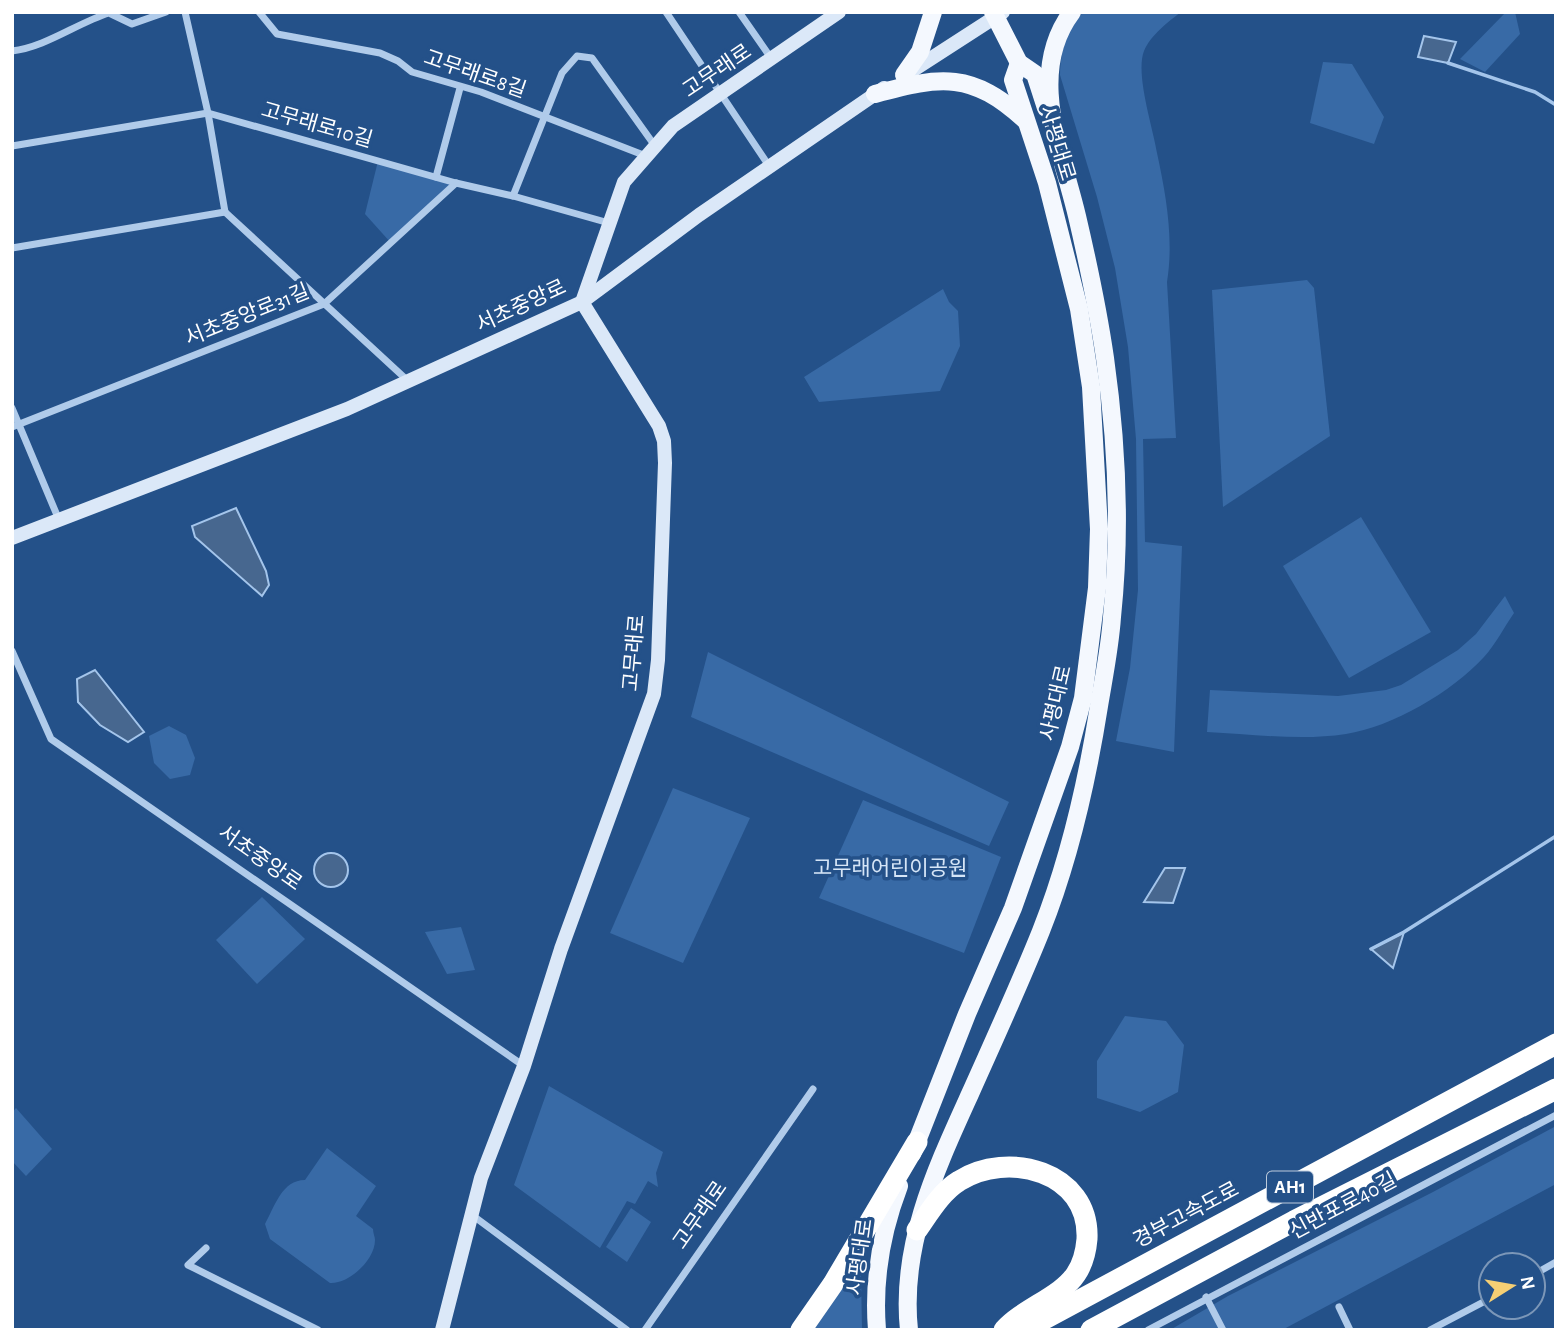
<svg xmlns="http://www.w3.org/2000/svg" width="1568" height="1342" font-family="'Alegreya Sans','Noto Sans KR',sans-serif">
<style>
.green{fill:#386aa6}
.water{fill:#47678f;stroke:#a4c5eb;stroke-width:2}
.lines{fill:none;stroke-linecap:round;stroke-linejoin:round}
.stream{stroke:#a4c5eb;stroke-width:3.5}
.street{stroke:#b0cbea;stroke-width:7}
.secondary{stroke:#dbe8f8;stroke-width:14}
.primary{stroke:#f4f8fe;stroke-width:18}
.highway{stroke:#fff;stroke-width:21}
.labels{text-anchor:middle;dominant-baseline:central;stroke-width:7;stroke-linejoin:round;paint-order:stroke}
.shield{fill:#245189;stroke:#bdcbdc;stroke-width:2}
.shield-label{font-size:19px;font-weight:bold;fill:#fff}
.street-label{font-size:21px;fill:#fff;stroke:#245189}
.park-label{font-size:21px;fill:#d5e5f7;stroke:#245189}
</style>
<rect width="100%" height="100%" fill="#245189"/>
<g class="green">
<path d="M1083,12H1181C1169,21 1150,36 1144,51C1135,74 1153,128 1157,153C1166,195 1174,239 1167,282L1176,438L1143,439L1145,542L1182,546L1174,752L1116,741L1130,668L1138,590L1136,439L1128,347L1115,268L1097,197L1060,75C1061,47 1066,34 1083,12Z"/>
<path d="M1506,12H1515L1520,34L1485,72L1460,59Z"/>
<path d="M1323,62L1352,64L1384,117L1374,144L1310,123Z"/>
<path d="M378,161L456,183L391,243L365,214Z"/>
<path d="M1307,280L1314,288L1330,436L1223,507L1212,290Z"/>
<path d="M943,289L949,302L958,311L960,346L940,391L819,402L804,377Z"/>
<path d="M1361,517L1431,632L1349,678L1283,566Z"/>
<path d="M1505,596L1514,613C1504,627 1496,644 1484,657C1452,692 1392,727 1346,734C1301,741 1252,734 1207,732L1210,690L1338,696L1386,690L1401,685L1458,650L1476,634Z"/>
<path d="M708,652L1009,802L989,846L691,717Z"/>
<path d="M169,726L186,735L195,758L190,775L170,779L154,763L149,736Z"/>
<path d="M673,788L750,818L683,963L610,933Z"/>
<path d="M863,800L1001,857L964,953L819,898Z"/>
<path d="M262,897L305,939L257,984L216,940Z"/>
<path d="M461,927L475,970L447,974L425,932Z"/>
<path d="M1125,1016L1166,1021L1184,1045L1178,1092L1140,1112L1097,1098V1061Z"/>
<path d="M549,1086L663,1152L656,1173L658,1187L648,1181L635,1204L627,1201L600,1248L514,1185Z"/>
<path d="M16,1108L52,1149L26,1176L12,1161V1113Z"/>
<path d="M1556,1126V1184L1282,1330H1170L1228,1296L1433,1192Z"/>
<path d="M327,1148L376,1186L356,1216L373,1229C373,1233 375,1237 375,1240C375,1260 349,1284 330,1283L270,1239L265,1224C275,1206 282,1180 305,1180Z"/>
<path d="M631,1208L651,1222L627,1262L606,1247Z"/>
<path d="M858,1268L861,1274L862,1330H808L839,1285Z"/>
</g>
<g class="water">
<path d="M1424,36L1456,42L1448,63L1418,57Z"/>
<path d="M236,508L266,571L269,585L262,596L195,537L192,526Z"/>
<path d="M95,670L144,732L128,742L100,725L78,702L77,679Z"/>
<circle cx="331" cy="870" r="17"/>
<path d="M1165,868H1185L1173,903L1144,902Z"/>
<path d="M1404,932L1393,968L1371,949Z"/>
</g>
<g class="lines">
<g class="stream">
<path d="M1448,63L1535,92L1556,105"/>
<path d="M1371,949L1404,932L1556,836"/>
</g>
<g class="street">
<path d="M185,12L208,113L225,212"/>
<path d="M259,12L277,34L380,53L398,61L412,72L481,92L646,156"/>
<path d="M666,12L769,166"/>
<path d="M739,12L771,58"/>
<path d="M12,51C46,47 77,23 109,13L132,24L166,12"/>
<path d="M12,146L208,113L456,183L513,196L609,223"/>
<path d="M436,177L460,88"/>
<path d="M513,196L562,73L577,56L592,58L655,146"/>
<path d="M225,212L407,380"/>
<path d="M12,248L225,212"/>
<path d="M12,408L59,520"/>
<path d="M12,427L324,304L456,183"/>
<path d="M12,651L51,739L524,1066"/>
<path d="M472,1215L627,1330"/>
<path d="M206,1248L188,1265L318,1330"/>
<path d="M1533,1275L1556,1262"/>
<path d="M1206,1297L1223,1330"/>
<path d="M1339,1307L1350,1330"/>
<path d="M645,1330L813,1089"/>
<path d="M1148,1330L1556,1115"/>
<path d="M1430,1330L1491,1298"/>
</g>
<g class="secondary">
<path d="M907,74L1003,12"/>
<path d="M12,538L347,409L582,302L699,215L884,88"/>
<path d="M442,1330L481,1178L524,1066L561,949L654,694L658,660L665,463L664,441L659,426L582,302L624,182L673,126L839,12"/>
</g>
<g class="primary">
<path d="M993,12L1019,63L1035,74L1046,108"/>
<path d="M904,75L920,52L933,12"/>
<path d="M875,94C941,76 972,71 1026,121"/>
<path d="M912,1154L967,1014L1013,908L1070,747L1083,698L1097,588L1099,529L1091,387L1079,309L1047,183L1013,80L1019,63"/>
<path d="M877,1330C873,1280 881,1233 899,1186"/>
<path d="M909,1330C900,1245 936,1169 970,1094C994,1040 1019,986 1041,931C1070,858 1087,782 1099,706C1104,676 1110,647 1112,617C1121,531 1117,443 1105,358C1098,310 1088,263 1077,216C1062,152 1026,73 1072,12"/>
</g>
<g class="highway">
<path d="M917,1230C929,1213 941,1192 959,1181C1007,1150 1090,1171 1087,1239C1086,1251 1082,1265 1076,1274C1061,1297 1024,1308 1004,1330"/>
<path d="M801,1330L833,1284L917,1142"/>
<path d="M1024,1330L1556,1044"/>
<path d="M1091,1330L1294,1221L1556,1089"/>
</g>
</g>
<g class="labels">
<rect class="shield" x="1267" y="1171.5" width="46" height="31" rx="5"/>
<g class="shield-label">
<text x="1290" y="1187">AH1</text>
</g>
<g class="street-label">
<text transform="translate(717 71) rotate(-34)">고무래로</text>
<text transform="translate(475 74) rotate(19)">고무래로8길</text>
<text transform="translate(317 125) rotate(16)">고무래로10길</text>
<text transform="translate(1057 143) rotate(73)">사평대로</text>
<text transform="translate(521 306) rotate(-25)">서초중앙로</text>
<text transform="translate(247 315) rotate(-22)">서초중앙로31길</text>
<text transform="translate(634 653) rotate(-85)">고무래로</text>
<text transform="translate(1056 703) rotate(-77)">사평대로</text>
<text transform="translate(260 858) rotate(35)">서초중앙로</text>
<text transform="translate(1343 1206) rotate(-28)">신반포로40길</text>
<text transform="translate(700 1215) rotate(-55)">고무래로</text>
<text transform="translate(1186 1215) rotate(-28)">경부고속도로</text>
<text transform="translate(860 1257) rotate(-82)">사평대로</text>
</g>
<g class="park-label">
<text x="890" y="868">고무래어린이공원</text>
</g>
</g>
<rect width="1568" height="1342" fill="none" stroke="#ffffff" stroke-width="28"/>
<g transform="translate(1512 1286) rotate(79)"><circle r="33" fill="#245189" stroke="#7c97b8" stroke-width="2"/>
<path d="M0-5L12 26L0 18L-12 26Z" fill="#f5cf74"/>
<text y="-10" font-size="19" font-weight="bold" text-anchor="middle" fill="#ffffff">N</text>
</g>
</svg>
